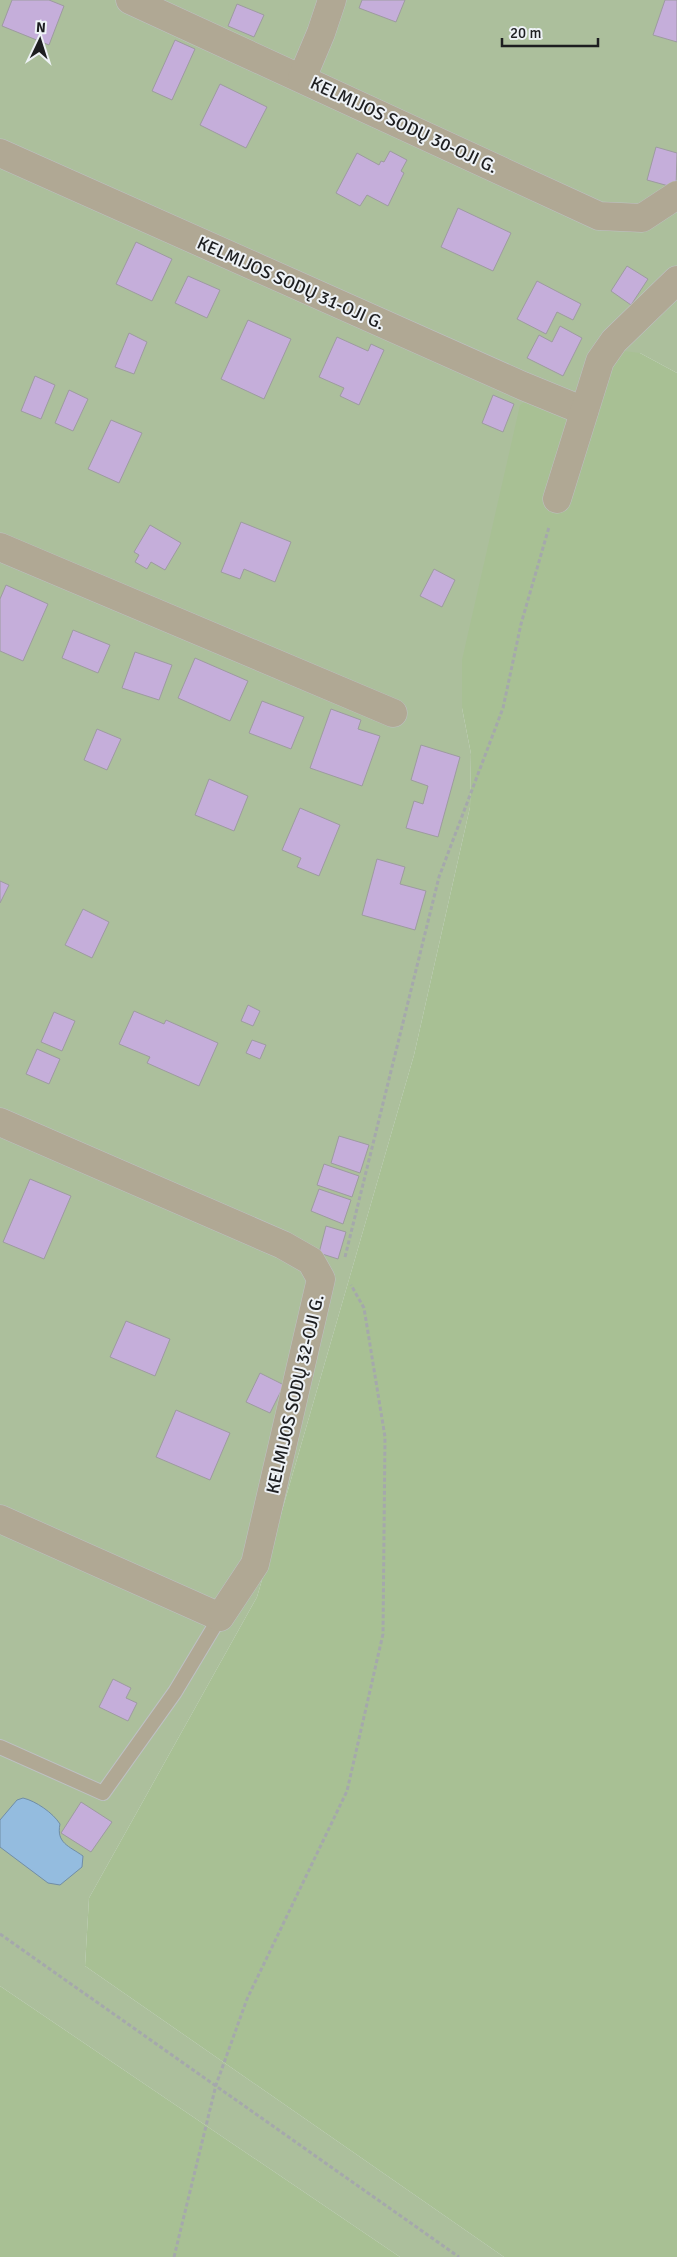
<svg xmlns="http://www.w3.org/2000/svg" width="677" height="2257" font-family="Signika,sans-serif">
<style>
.green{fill:#acbf9c}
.forest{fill:#a8c094}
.water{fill:#94bcdf;stroke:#708da6}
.building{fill:#c5aeda;stroke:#9d9b9f}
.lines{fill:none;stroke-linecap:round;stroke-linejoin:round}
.lane-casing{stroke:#bec1c5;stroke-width:16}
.street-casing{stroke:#bec1c5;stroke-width:29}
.path{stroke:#a5a8ac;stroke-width:3;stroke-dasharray:4 2.5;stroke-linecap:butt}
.lane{stroke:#b0a894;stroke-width:14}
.street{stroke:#b0a894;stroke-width:28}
.labels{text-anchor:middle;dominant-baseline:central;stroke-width:4;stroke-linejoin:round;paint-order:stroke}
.street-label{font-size:18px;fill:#1d1e20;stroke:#eef2f6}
</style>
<rect width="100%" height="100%" fill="#e1e5e9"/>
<path class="green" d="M0,0H677V373L640,353L462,708L471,754L470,807L414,1055L257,1597L89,1898L85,1966L504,2257H400L0,1986Z"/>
<g class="forest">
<path d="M623,351L640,353L677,373V2257H504L85,1966L89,1898L257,1597L414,1055L470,807L471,754L462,708V660L520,405L532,398L593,419L609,359Z"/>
<path d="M0,1986L400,2257H0Z"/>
</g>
<path class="water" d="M23,1798C36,1801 53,1813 60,1824C56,1843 69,1846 83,1856L82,1867L60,1885L48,1883L0,1847V1820L17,1800Z"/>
<g class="building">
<path d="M12,0H49L64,6L49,45L2,26Z"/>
<path d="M362,0H405L396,22L359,8Z"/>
<path d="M665,0H677V42L653,35Z"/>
<path d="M237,4L264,15L254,37L228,26Z"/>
<path d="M175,40L195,49L172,100L152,91Z"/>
<path d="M220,84L267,107L246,148L200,125Z"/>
<path d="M656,147L677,153L676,188L647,180Z"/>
<path d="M390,151L407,160L401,171L404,173L388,206L367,195L360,206L336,193L357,153L379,165L381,161L384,162Z"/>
<path d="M458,208L511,233L493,271L441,247Z"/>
<path d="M136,242L172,259L152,301L116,284Z"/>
<path d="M627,266L648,279L631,305L611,291Z"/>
<path d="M188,276L220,290L207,318L175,303Z"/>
<path d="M537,281L581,304L573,320L557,312L546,334L517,319Z"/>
<path d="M248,320L291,339L264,399L221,379Z"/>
<path d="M560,326L582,338L563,376L527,358L539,335L552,342Z"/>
<path d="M129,333L147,342L134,374L115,367Z"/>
<path d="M337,337L368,351L371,344L384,350L359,405L340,396L344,388L319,377Z"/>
<path d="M35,376L55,385L41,419L21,411Z"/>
<path d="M69,390L88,399L73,431L55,423Z"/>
<path d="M493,395L514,404L503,432L482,423Z"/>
<path d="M111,420L142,433L119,483L88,469Z"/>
<path d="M241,522L291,542L275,582L244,569L240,579L221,572Z"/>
<path d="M150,525L181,543L165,570L151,562L147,569L135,562L139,555L134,552Z"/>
<path d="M434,569L455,580L442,607L420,596Z"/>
<path d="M6,585L48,604L23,661L0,651V599Z"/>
<path d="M73,630L110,645L98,673L62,658Z"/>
<path d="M135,652L172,665L159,700L122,688Z"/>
<path d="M195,658L248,681L230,721L178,698Z"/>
<path d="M262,701L304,717L291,749L249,733Z"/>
<path d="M331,709L361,720L358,729L380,736L362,786L310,768Z"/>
<path d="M97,729L121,739L107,770L84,760Z"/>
<path d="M421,745L460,757L438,837L406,828L414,801L423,804L428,786L411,780Z"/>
<path d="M209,779L248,796L234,831L195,815Z"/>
<path d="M300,808L340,825L319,876L297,867L301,858L282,850Z"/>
<path d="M377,859L405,867L400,884L426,891L415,930L362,915Z"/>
<path d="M0,881L9,885L0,903Z"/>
<path d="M83,909L109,922L92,958L65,945Z"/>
<path d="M248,1005L260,1011L253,1026L241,1021Z"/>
<path d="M134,1011L164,1024L166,1020L218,1043L199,1086L147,1063L150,1057L119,1044Z"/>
<path d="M54,1012L75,1021L62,1051L41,1042Z"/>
<path d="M252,1040L266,1045L260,1059L246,1053Z"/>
<path d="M37,1049L60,1059L49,1084L26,1074Z"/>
<path d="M339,1136L369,1145L360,1173L331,1163Z"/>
<path d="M324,1164L359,1176L352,1197L317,1185Z"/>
<path d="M30,1179L71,1196L44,1259L3,1242Z"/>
<path d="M319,1189L351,1200L343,1224L311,1211Z"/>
<path d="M326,1226L346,1232L338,1259L319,1253Z"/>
<path d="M126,1321L170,1339L155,1376L110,1357Z"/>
<path d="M260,1373L284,1385L270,1413L246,1402Z"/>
<path d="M176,1410L230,1433L210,1480L156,1457Z"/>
<path d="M113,1679L131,1688L126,1698L137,1703L128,1721L99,1707Z"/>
<path d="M81,1802L112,1822L91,1852L61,1833Z"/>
</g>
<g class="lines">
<defs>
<path id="lane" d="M0,1747L103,1793L175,1692L220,1617"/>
<g id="street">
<path d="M130,0L599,216L642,218L677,195"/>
<path d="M302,78L321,33L332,0"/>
<path d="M0,153L523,386L584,411"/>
<path d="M557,499L600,361L614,341L677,280"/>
<path d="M0,547L393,713"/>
<path d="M0,1122L283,1245L311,1261L321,1279L255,1564L220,1617L0,1519"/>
</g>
</defs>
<use href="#lane" class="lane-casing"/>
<use href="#street" class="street-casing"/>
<g class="path">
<path d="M345,1257L439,877L503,708L521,624L549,527"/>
<path d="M0,1934L459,2257"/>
<path d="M174,2257L216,2085L247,1999L347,1791L383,1634L385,1437L364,1308L351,1285"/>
</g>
<use href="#lane" class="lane"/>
<use href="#street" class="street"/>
</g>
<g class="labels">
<g class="street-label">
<text transform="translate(404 125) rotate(25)">KELMIJOS SODŲ 30-OJI G.</text>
<text transform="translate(291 283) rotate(24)">KELMIJOS SODŲ 31-OJI G.</text>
<text transform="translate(295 1394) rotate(-77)">KELMIJOS SODŲ 32-OJI G.</text>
</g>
</g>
<g transform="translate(40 40) rotate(4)" stroke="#eef2f6" stroke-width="4" paint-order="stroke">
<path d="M0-4L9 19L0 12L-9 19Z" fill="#1d1e20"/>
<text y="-8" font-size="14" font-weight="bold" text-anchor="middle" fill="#1d1e20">N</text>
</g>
<path d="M502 38v8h96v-8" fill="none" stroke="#1d1e20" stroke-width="2.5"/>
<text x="510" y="38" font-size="15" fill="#1d1e20" stroke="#eef2f6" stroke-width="4" paint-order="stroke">20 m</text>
</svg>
